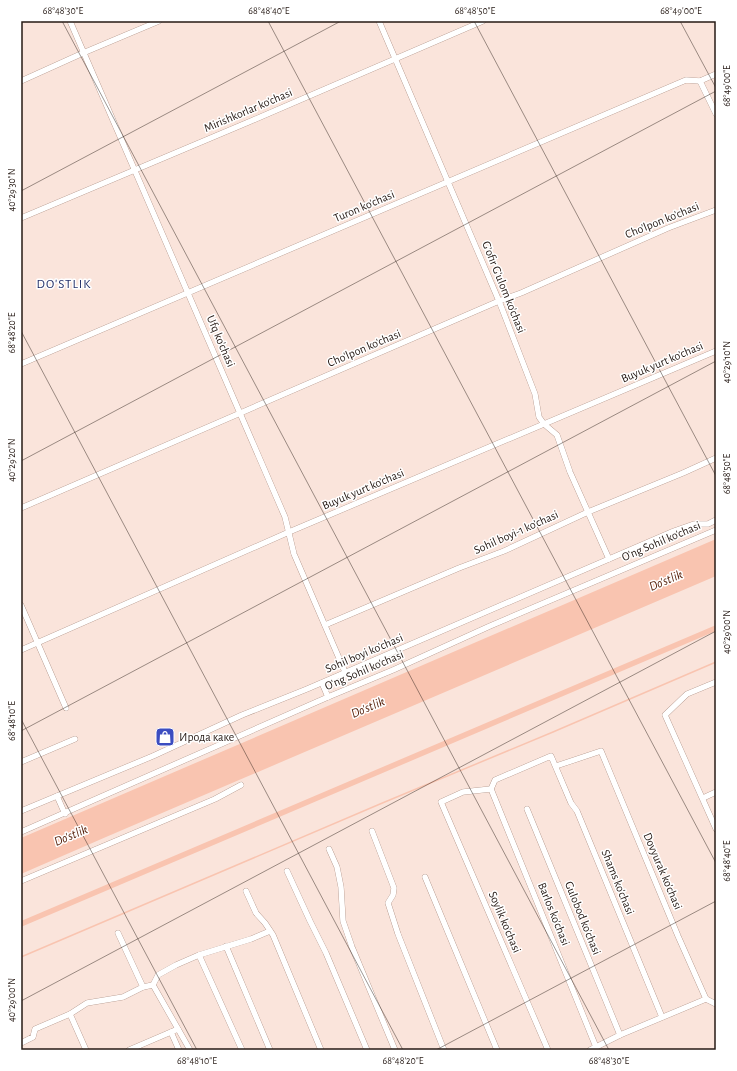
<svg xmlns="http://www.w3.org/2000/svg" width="737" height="1071" font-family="'Alegreya Sans',sans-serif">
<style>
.water{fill:#f9c4b0}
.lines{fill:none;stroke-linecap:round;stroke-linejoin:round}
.stream{stroke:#f9c4b0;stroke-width:1.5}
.canal{stroke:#f9c4b0;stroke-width:5.5}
.minor-casing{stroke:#a38275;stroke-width:6}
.minor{stroke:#fff;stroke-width:5.5}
.ticks{fill:none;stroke:#261a15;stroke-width:1;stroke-opacity:0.45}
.labels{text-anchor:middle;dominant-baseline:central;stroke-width:3;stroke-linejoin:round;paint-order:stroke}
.street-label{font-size:12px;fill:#261a15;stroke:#fff}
.poi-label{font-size:12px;fill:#261a15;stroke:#fff;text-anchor:start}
.neighbourhood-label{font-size:13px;letter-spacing:1px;fill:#26326b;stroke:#fff}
.water-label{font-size:13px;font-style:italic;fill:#58230d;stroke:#fff}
.neatline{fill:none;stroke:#261a15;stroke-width:1.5}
.ticks-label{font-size:10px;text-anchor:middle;fill:#261a15}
</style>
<rect width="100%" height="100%" fill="#fae4db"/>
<path class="water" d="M716,539V576L106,837L21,874V838Z"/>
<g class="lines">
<path class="stream" d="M21,957L380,804L553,732L716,662"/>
<path class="canal" d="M21,924L716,628"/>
<defs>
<g id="minor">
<path d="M70,21L285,517L294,554L345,672"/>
<path d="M379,21L499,301L535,394L539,417L544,424L557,435L570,472L609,559"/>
<path d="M21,81L83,53L159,21"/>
<path d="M700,81L716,114"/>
<path d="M21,218L251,121L483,21"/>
<path d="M21,364L686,80L700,81L716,74"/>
<path d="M21,508L499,301L521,293L668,228L716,210"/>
<path d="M21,605L66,708"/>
<path d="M325,625L459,568L504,551L588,512L683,473L716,458"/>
<path d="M21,650L289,532L716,351"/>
<path d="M716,682L687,694L665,715L716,829"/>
<path d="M322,683L328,697"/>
<path d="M21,762L75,739"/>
<path d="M556,766L601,751L678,936L706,999"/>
<path d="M491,789L596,1047"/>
<path d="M57,796L65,814"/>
<path d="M703,798L716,792"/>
<path d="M527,809L620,1035"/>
<path d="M21,811L153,756L242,715L307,689L674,531L694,524H708L716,520"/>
<path d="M372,831L394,888L393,895L388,903L398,934L444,1050"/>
<path d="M21,832L328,697L393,670L490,626L716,530"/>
<path d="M329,849L337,867L341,887L343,921L352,947L395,1050"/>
<path d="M287,871L310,921L326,953L367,1050"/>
<path d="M425,877L497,1050"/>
<path d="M21,881L215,799L241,785"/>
<path d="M246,891L256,913L265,923L273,935L321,1050"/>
<path d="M118,933L143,987"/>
<path d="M226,946L270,1050"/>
<path d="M199,955L242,1050"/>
<path d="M153,985L190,1050"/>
<path d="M706,999L716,1004"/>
<path d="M70,1014L86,1050"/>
<path d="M171,1032L179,1050"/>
<path d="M21,1043L33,1037L35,1029L70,1014L87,1003L123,997L143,987L153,985L158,975L176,965L199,955L251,939L270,931"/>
<path d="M129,1050L178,1029"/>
<path d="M548,1050L441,802L463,792L491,789L495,780L551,756L571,803L577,811L662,1017"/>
<path d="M590,1050L620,1035L706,999"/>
</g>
</defs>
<use href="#minor" class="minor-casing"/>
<use href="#minor" class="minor"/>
</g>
<path class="ticks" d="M62,21L609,1050M268,21L716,863M474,21L716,476M680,21L716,88M21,191L341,21M21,331L403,1050M21,461L716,91M21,719L197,1050M21,731L716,361M21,1001L716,631M436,1050L716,901"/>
<defs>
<symbol id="shop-square" viewBox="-11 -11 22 22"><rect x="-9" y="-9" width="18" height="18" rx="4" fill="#3c4dc0" stroke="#fff"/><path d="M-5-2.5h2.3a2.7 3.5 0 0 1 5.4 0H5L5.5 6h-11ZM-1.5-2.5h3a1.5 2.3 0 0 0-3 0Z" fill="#fff"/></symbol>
</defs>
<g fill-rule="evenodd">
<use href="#shop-square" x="154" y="726" width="22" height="22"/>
</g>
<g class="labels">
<g class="street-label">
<text transform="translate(248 110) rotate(-23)">Mirishkorlar ko'chasi</text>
<text transform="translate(364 206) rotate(-23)">Turon ko'chasi</text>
<text transform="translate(662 220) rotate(-22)">Cho'lpon ko'chasi</text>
<text transform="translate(504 287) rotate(68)">G'ofir G'ulom ko'chasi</text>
<text transform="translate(221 341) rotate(67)">Ufq ko'chasi</text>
<text transform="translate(364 348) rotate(-23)">Cho'lpon ko'chasi</text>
<text transform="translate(662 362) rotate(-23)">Buyuk yurt ko'chasi</text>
<text transform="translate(363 489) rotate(-23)">Buyuk yurt ko'chasi</text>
<text transform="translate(516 532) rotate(-24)">Sohil boyi-1 ko'chasi</text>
<text transform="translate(661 541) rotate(-23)">O'ng Sohil ko'chasi</text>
<text transform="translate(364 653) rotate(-23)">Sohil boyi ko'chasi</text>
<text transform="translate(364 670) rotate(-23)">O'ng Sohil ko'chasi</text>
<text transform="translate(663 871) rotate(67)">Dovyurak ko'chasi</text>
<text transform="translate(618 882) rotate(68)">Shams ko'chasi</text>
<text transform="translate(554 914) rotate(68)">Barlos ko'chasi</text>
<text transform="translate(583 918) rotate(68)">Gulobod ko'chasi</text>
<text transform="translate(505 922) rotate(67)">Soylik ko'chasi</text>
</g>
<g class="poi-label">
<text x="179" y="737">Ирода каке</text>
</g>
<g class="neighbourhood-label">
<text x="64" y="284">DO'STLIK</text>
</g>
<g class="water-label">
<text transform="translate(666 581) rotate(-23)">Do'stlik</text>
<text transform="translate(368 708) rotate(-23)">Do'stlik</text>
<text transform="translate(71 836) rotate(-23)">Do'stlik</text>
</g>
</g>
<rect width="737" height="1071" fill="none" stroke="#ffffff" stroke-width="44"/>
<rect x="22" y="22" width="693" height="1027" class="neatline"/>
<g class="ticks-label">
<text x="63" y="14">68°48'30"E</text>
<text x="269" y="14">68°48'40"E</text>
<text x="475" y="14">68°48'50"E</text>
<text x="681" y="14">68°49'00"E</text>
<text transform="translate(726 86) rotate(-90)" y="4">68°49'00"E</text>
<text transform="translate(11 190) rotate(-90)" y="4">40°29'30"N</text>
<text transform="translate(11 333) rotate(-90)" y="4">68°48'20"E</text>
<text transform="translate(726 362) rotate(-90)" y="4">40°29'10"N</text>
<text transform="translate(11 460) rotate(-90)" y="4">40°29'20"N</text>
<text transform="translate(726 474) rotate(-90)" y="4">68°48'50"E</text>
<text transform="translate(726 632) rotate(-90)" y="4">40°29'00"N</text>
<text transform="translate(11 721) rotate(-90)" y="4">68°48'10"E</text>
<text transform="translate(726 861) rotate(-90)" y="4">68°48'40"E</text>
<text transform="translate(11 1000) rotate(-90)" y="4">40°29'00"N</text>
<text x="197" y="1064">68°48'10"E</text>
<text x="403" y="1064">68°48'20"E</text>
<text x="609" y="1064">68°48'30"E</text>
</g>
</svg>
